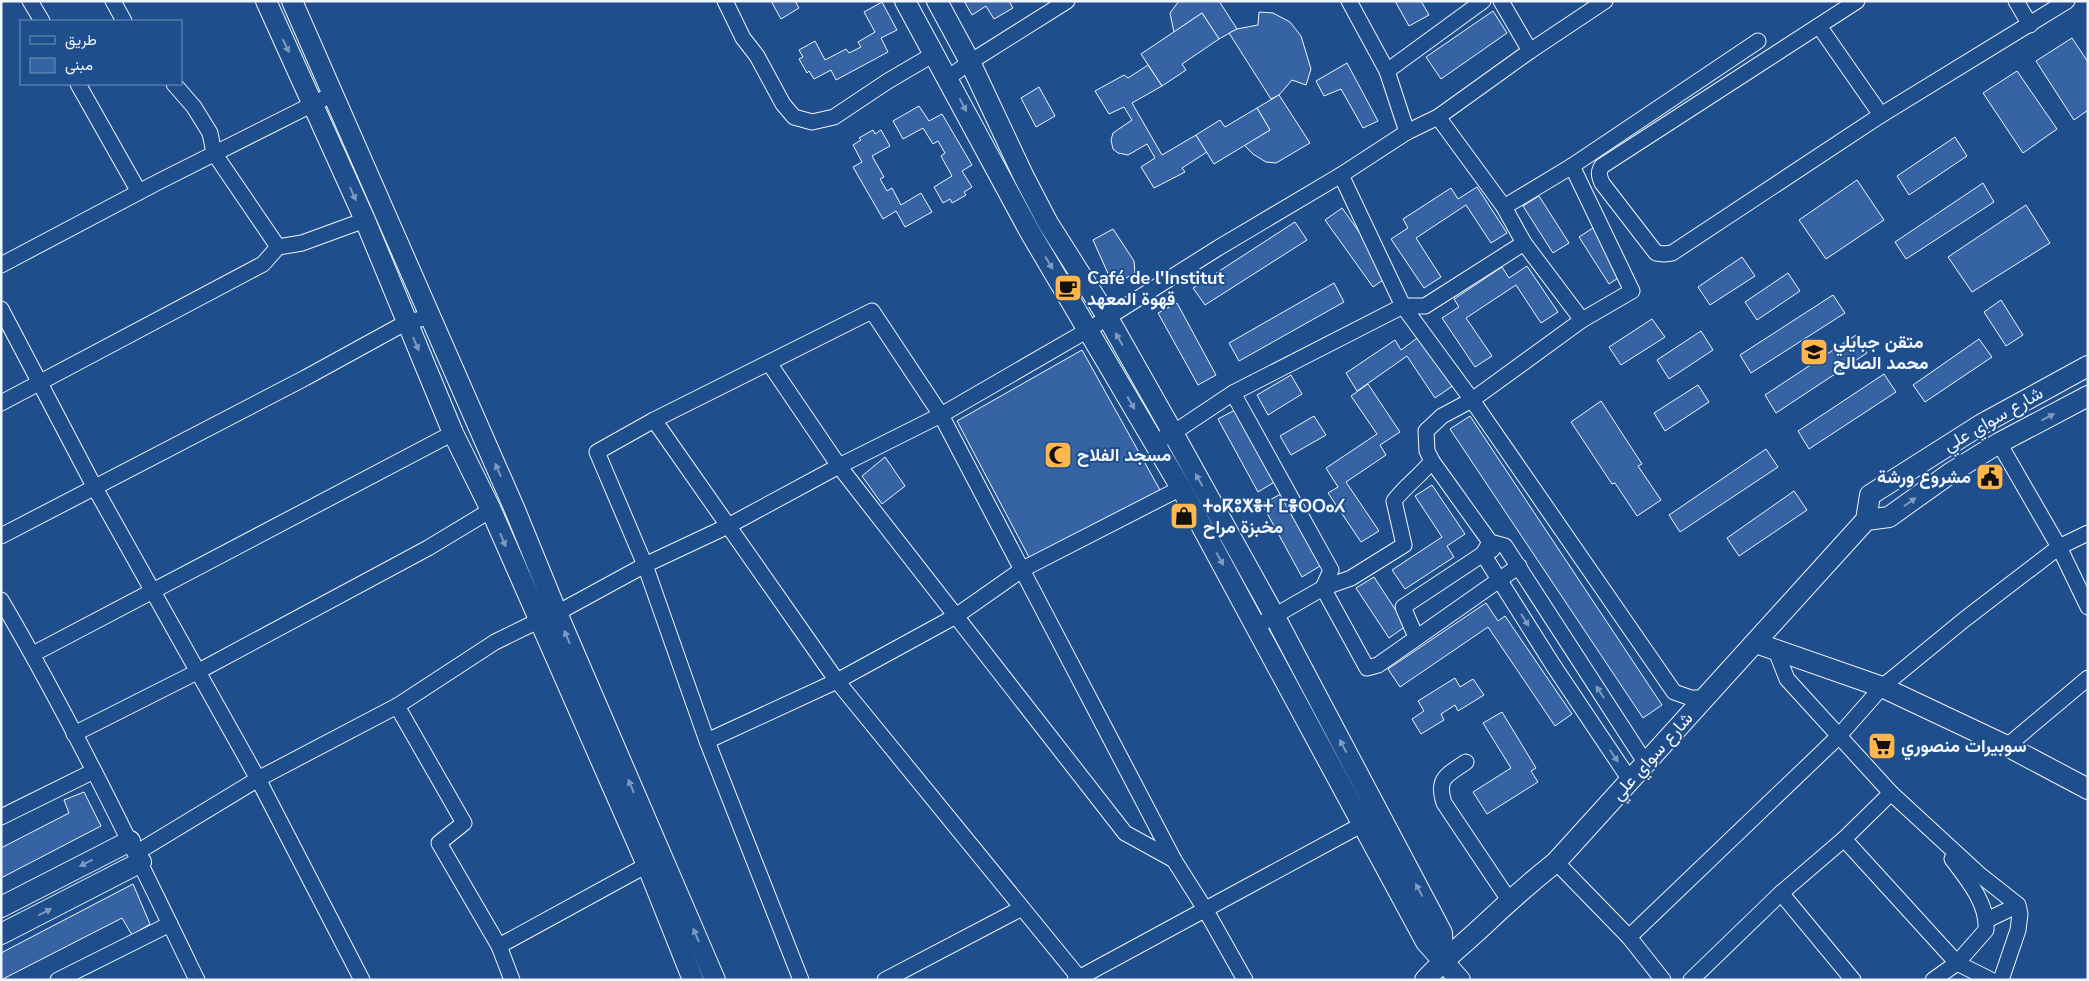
<svg xmlns="http://www.w3.org/2000/svg" width="2089" height="981" font-family="'Nunito Sans',Vazirmatn,'Noto Sans Tifinagh',sans-serif">
<style>
.building{fill:#3563a3;stroke:#f2f6ff}
.lines{fill:none;stroke-linecap:round;stroke-linejoin:round}
.street-casing{stroke:#f2f6ff;stroke-width:17}
.secondary-casing{stroke:#f2f6ff;stroke-width:22}
.street{stroke:#1f4e8c;stroke-width:15}
.secondary{stroke:#1f4e8c;stroke-width:20}
.oneway{fill:#7e9ac0}
.labels{text-anchor:middle;dominant-baseline:central;stroke-width:4;stroke-linejoin:round;paint-order:stroke}
.poi-label{font-size:18px;font-weight:bold;fill:#f2f6ff;stroke:#1f4e8c;text-anchor:start}
.street-label{font-size:18px;fill:#f2f6ff;stroke:#1f4e8c}
</style>
<rect width="100%" height="100%" fill="#1f4e8c"/>
<g class="building">
<path d="M771,1H795L799,8L781,19Z"/>
<path d="M964,1H1009L1013,8L994,19L986,6L972,15Z"/>
<path d="M1179,1H1219L1237,29L1219,39L1202,13L1174,32L1170,13Z"/>
<path d="M1395,1H1421L1429,15L1409,26Z"/>
<path d="M882,2L897,30L881,38L888,52L836,80L831,70L814,79L809,71L807,73L799,59L803,57L799,50L815,41L825,60L846,49L849,53L861,47L858,42L875,32L864,12Z"/>
<path d="M1493,11L1507,33L1441,79L1426,57Z"/>
<path d="M1259,12L1273,13L1290,22L1301,36L1311,69L1306,85L1292,80L1279,95L1271,99L1229,33L1237,29L1258,25Z"/>
<path d="M1202,13L1219,39L1182,64L1186,70L1162,86L1141,54Z"/>
<path d="M2072,38L2088,62V110L2074,120L2036,61Z"/>
<path d="M1347,63L1378,121L1363,128L1341,89L1324,96L1316,81Z"/>
<path d="M1148,65L1162,86L1132,103L1162,155L1196,135L1207,152L1182,168L1185,172L1154,188L1141,167L1155,158L1147,144L1128,155L1118,153L1113,149L1111,140L1113,133L1132,120L1124,107L1109,114L1095,91L1124,75L1128,78Z"/>
<path d="M2017,71L2057,129L2023,153L1983,93Z"/>
<path d="M1039,87L1055,116L1036,127L1021,98Z"/>
<path d="M1279,95L1310,143L1276,163L1266,162L1253,154L1244,145L1270,130L1257,108Z"/>
<path d="M919,106L929,121L942,114L972,165L962,171L972,187L964,192L966,195L952,203L950,199L943,203L934,187L952,176L941,156L945,153L938,141L933,144L923,128L903,139L893,121Z"/>
<path d="M1257,108L1270,130L1214,164L1196,135L1220,120L1225,127Z"/>
<path d="M873,130L875,134L881,130L890,146L872,156L884,177L880,179L887,191L892,188L901,205L921,193L932,212L905,227L896,211L883,219L853,167L862,162L853,145L861,140L859,138Z"/>
<path d="M1955,137L1967,156L1909,195L1897,176Z"/>
<path d="M1857,180L1884,220L1826,259L1799,220Z"/>
<path d="M1983,183L1994,202L1906,259L1895,242Z"/>
<path d="M1477,187L1507,233L1491,243L1466,205L1416,238L1441,277L1424,288L1391,239L1408,228L1403,219L1451,188L1458,199Z"/>
<path d="M1539,196L1569,243L1553,253L1523,206Z"/>
<path d="M2026,205L2050,243L1972,292L1948,257Z"/>
<path d="M1342,208L1390,275L1373,287L1325,220Z"/>
<path d="M1295,222L1307,240L1205,305L1193,288Z"/>
<path d="M1596,226L1626,273L1609,284L1579,237Z"/>
<path d="M1113,229L1134,261L1135,273L1117,283L1110,278L1093,240Z"/>
<path d="M1742,257L1755,276L1710,305L1698,287Z"/>
<path d="M1527,266L1558,312L1541,323L1516,285L1466,318L1492,356L1475,367L1442,318L1459,307L1454,299L1502,267L1509,278Z"/>
<path d="M1788,273L1800,291L1757,320L1745,302Z"/>
<path d="M1334,283L1344,302L1239,361L1229,343Z"/>
<path d="M1833,295L1845,313L1751,373L1740,355Z"/>
<path d="M2001,300L2023,335L2006,346L1984,312Z"/>
<path d="M1177,303L1216,375L1198,385L1158,313Z"/>
<path d="M1652,319L1665,337L1621,365L1609,347Z"/>
<path d="M1701,331L1713,350L1669,379L1657,360Z"/>
<path d="M1856,335L1867,353L1776,413L1765,395Z"/>
<path d="M1420,336L1454,385L1435,398L1407,356L1357,391L1346,373L1395,340L1401,350Z"/>
<path d="M1979,339L1992,357L1925,402L1913,385Z"/>
<path d="M1082,350L1160,490L1030,559L957,421Z"/>
<path d="M1884,374L1896,392L1809,449L1798,431Z"/>
<path d="M1291,375L1302,394L1268,415L1257,395Z"/>
<path d="M1368,384L1400,432L1380,445L1386,455L1346,482L1379,531L1361,542L1328,493L1338,487L1326,468L1377,434L1351,396Z"/>
<path d="M1698,385L1709,402L1665,431L1654,413Z"/>
<path d="M1601,401L1642,464L1638,466L1661,500L1637,516L1615,483L1612,484L1571,422Z"/>
<path d="M1237,409L1276,481L1258,492L1218,419Z"/>
<path d="M1314,416L1326,435L1291,455L1280,436Z"/>
<path d="M1470,416L1662,705L1643,718L1450,429Z"/>
<path d="M1766,449L1778,467L1680,532L1669,515Z"/>
<path d="M885,457L905,486L882,504L862,476Z"/>
<path d="M1432,485L1465,534L1447,546L1454,557L1405,589L1392,570L1442,537L1415,496Z"/>
<path d="M1794,491L1807,510L1739,556L1727,538Z"/>
<path d="M1281,494L1320,566L1302,577L1262,504Z"/>
<path d="M1374,577L1406,626L1389,638L1356,588Z"/>
<path d="M1486,603L1498,621L1505,616L1572,714L1555,726L1488,627L1400,687L1388,669Z"/>
<path d="M1455,678L1460,687L1473,679L1484,695L1458,711L1455,705L1441,714L1444,720L1421,734L1412,719L1424,711L1418,701Z"/>
<path d="M1502,712L1536,768L1531,771L1538,782L1487,814L1473,792L1511,768L1483,723Z"/>
<path d="M84,792L101,826L1,878V848L69,813L64,800Z"/>
<path d="M133,884L150,924L132,935L122,918L1,980V953Z"/>
</g>
<g class="lines">
<defs>
<g id="street">
<path d="M30,1L42,21"/>
<path d="M113,1L124,21"/>
<path d="M725,1L743,38L757,56L783,104L794,117L812,122L834,117L888,81L934,54"/>
<path d="M1349,1L1387,71L1407,132"/>
<path d="M1501,1L1530,51"/>
<path d="M1857,1L1602,166C1598,172 1599,176 1602,183L1656,253L1664,254L1672,253L1881,115L2067,1"/>
<path d="M2016,1L2030,25"/>
<path d="M1819,26L1881,115"/>
<path d="M1387,71L1483,1"/>
<path d="M948,78L970,62L1067,1"/>
<path d="M78,84L139,192"/>
<path d="M174,84L194,107L210,133L214,153L278,247"/>
<path d="M1438,117L1504,207L1524,243L1582,320"/>
<path d="M1572,166L1632,291L1582,320L1472,400L1442,416L1426,431L1427,451L1432,461L1490,542L1505,546L1645,762"/>
<path d="M1341,175L1403,306L1472,400L1674,692L1691,698H1705"/>
<path d="M1504,207L1572,166L1758,41"/>
<path d="M1,265L158,182L333,94"/>
<path d="M1,309L95,488L258,779L362,980"/>
<path d="M769,363L839,466L1125,833L1174,860"/>
<path d="M1233,393L1331,570L1323,588L1367,668L1378,665L1519,566"/>
<path d="M1,403L263,264L278,247L302,243L365,220"/>
<path d="M654,420L837,681L1081,980"/>
<path d="M1154,443L1173,433L1233,393L1403,306H1425L1524,243"/>
<path d="M1999,443L2059,547L2088,607"/>
<path d="M1,536L305,378L407,322L430,317"/>
<path d="M1490,542L1483,554L1553,665L1630,780"/>
<path d="M1,600C73,723 135,852 197,980"/>
<path d="M557,613L645,565L728,526L839,466L941,415L1088,330L1218,248L1341,175L1407,132L1438,117L1530,51L1605,1"/>
<path d="M1257,626L1323,588L1351,578L1404,545L1394,501C1405,486 1420,476 1432,461"/>
<path d="M1416,637L1403,607L1483,554L1492,550"/>
<path d="M1776,651L1787,679L1891,793"/>
<path d="M33,654L453,433"/>
<path d="M397,706L464,823L439,843L499,946L647,865"/>
<path d="M74,734L199,671L428,548L491,510"/>
<path d="M707,741L837,681L956,616L1023,569L1181,488"/>
<path d="M2007,746L2088,678"/>
<path d="M1466,762C1447,775 1436,778 1444,803L1509,900"/>
<path d="M1,817L94,771"/>
<path d="M1844,839L1957,963L1991,980"/>
<path d="M136,853L258,779L397,706L495,642L538,621"/>
<path d="M1556,862L1629,937L1663,980"/>
<path d="M1781,893L1853,980"/>
<path d="M1987,920L2018,905"/>
<path d="M1629,937L1838,737L1882,687L1965,619L2059,547L2088,533"/>
<path d="M499,946L512,980"/>
<path d="M58,980L170,924"/>
<path d="M801,980L707,741L645,565L597,452L654,420L872,311L941,415L1174,860L1205,909L1245,980"/>
<path d="M885,980L1022,908"/>
<path d="M1075,980L1363,824"/>
<path d="M1691,980L1781,893L1844,839L1891,793L1980,875L2018,905L2020,914L2018,930L2001,980"/>
<path d="M1933,980L1957,963L1986,930C1988,904 1968,880 1952,859"/>
</g>
<g id="secondary">
<path d="M266,1L365,220L453,433L491,510L647,865L693,980"/>
<path d="M292,1L515,510L557,613L715,980"/>
<path d="M905,1L1030,232L1181,488L1426,942L1460,980"/>
<path d="M937,1L970,62L1023,175L1048,223L1108,318L1173,433L1274,615L1442,933L1443,960"/>
<path d="M1866,520L1889,517L1952,472L1999,443L2088,396"/>
<path d="M1756,643L1882,687L2007,746L2088,789"/>
<path d="M1,907L130,841"/>
<path d="M1,934L141,862"/>
<path d="M1425,980C1444,959 1465,943 1485,924C1508,902 1531,882 1556,862L1866,520L1870,495L1982,424L2088,366"/>
</g>
</defs>
<use href="#street" class="street-casing"/>
<use href="#secondary" class="secondary-casing"/>
<use href="#street" class="street"/>
<use href="#secondary" class="secondary"/>
</g>
<defs><path id="oneway-solid" d="M-6-.8H1V-3.2L6.5 0L1 3.2V.8H-6Z" transform="scale(1.25)"/></defs>
<g class="oneway">
<use href="#oneway-solid" transform="translate(286 46) rotate(65)"/>
<use href="#oneway-solid" transform="translate(963 105) rotate(62)"/>
<use href="#oneway-solid" transform="translate(353 194) rotate(66)"/>
<use href="#oneway-solid" transform="translate(1049 263) rotate(59)"/>
<use href="#oneway-solid" transform="translate(1119 339) rotate(-120)"/>
<use href="#oneway-solid" transform="translate(416 344) rotate(67)"/>
<use href="#oneway-solid" transform="translate(1131 403) rotate(60)"/>
<use href="#oneway-solid" transform="translate(2048 417) rotate(-28)"/>
<use href="#oneway-solid" transform="translate(498 470) rotate(-114)"/>
<use href="#oneway-solid" transform="translate(1199 480) rotate(-119)"/>
<use href="#oneway-solid" transform="translate(1910 502) rotate(-35)"/>
<use href="#oneway-solid" transform="translate(503 540) rotate(67)"/>
<use href="#oneway-solid" transform="translate(1220 559) rotate(61)"/>
<use href="#oneway-solid" transform="translate(1525 620) rotate(58)"/>
<use href="#oneway-solid" transform="translate(567 637) rotate(-113)"/>
<use href="#oneway-solid" transform="translate(1600 692) rotate(-123)"/>
<use href="#oneway-solid" transform="translate(1343 746) rotate(-118)"/>
<use href="#oneway-solid" transform="translate(1614 756) rotate(56)"/>
<use href="#oneway-solid" transform="translate(631 786) rotate(-113)"/>
<use href="#oneway-solid" transform="translate(86 863) rotate(153)"/>
<use href="#oneway-solid" transform="translate(1419 890) rotate(-118)"/>
<use href="#oneway-solid" transform="translate(45 912) rotate(-27)"/>
<use href="#oneway-solid" transform="translate(696 935) rotate(-113)"/>
</g>
<defs>
<symbol id="cafe-square" viewBox="-11 -11 22 22"><rect x="-9" y="-9" width="18" height="18" rx="4" fill="#ffb74d" stroke="#1f4e8c"/><path d="M-5.5-4.5H6V0H3Q3 3.5 0 3.5H-2.5Q-5.5 3.5-5.5 0ZM3-3.2v2h1.7v-2ZM-6 4.5H4V6H-6Z" fill="#111"/></symbol>
<symbol id="school-square" viewBox="-11 -11 22 22"><rect x="-9" y="-9" width="18" height="18" rx="4" fill="#ffb74d" stroke="#1f4e8c"/><path d="M0-5L7-2L0 1L-7-2ZM-4 1L0 2.5L4 1V4Q0 6-4 4Z" fill="#111"/></symbol>
<symbol id="mosque-square" viewBox="-11 -11 22 22"><rect x="-9" y="-9" width="18" height="18" rx="4" fill="#ffb74d" stroke="#1f4e8c"/><path d="M3.5-4.9A6 6 0 1 0 3.5 4.9A5 5 0 1 1 3.5-4.9Z" fill="#111"/></symbol>
<symbol id="civic-square" viewBox="-11 -11 22 22"><rect x="-9" y="-9" width="18" height="18" rx="4" fill="#ffb74d" stroke="#1f4e8c"/><path d="M-.6-6.5H3V-4.5H.6V-3L4-1V1h2V6H-6V1h2V-1L-.6-3ZM-1.2 2.5V6h2.4V2.5Z" fill="#111"/></symbol>
<symbol id="shop-square" viewBox="-11 -11 22 22"><rect x="-9" y="-9" width="18" height="18" rx="4" fill="#ffb74d" stroke="#1f4e8c"/><path d="M-5-2.5h2.3a2.7 3.5 0 0 1 5.4 0H5L5.5 6h-11ZM-1.5-2.5h3a1.5 2.3 0 0 0-3 0Z" fill="#111"/></symbol>
<symbol id="supermarket-square" viewBox="-11 -11 22 22"><rect x="-9" y="-9" width="18" height="18" rx="4" fill="#ffb74d" stroke="#1f4e8c"/><path d="M-6-5.5h2.5l.6 2H6L4.5 2H-2.5L-4.4-4H-6ZM-1.5 3.2a1.3 1.3 0 1 0 .1 0ZM3 3.2a1.3 1.3 0 1 0 .1 0Z" fill="#111"/></symbol>
</defs>
<g fill-rule="evenodd">
<use href="#cafe-square" x="1052" y="272" width="32" height="32"/>
<use href="#school-square" x="1798" y="336" width="32" height="32"/>
<use href="#mosque-square" x="1042" y="439" width="32" height="32"/>
<use href="#civic-square" x="1974" y="461" width="32" height="32"/>
<use href="#shop-square" x="1168" y="500" width="32" height="32"/>
<use href="#supermarket-square" x="1866" y="730" width="32" height="32"/>
</g>
<g class="labels">
<g class="poi-label">
<text x="1087" y="278">Café de l'Institut<tspan x="1087" dy="21">قهوة المعهد</tspan></text>
<text x="1833" y="342">متقن جبايلي<tspan x="1833" dy="21">محمد الصالح</tspan></text>
<text x="1077" y="455">مسجد الفلاح</text>
<text x="1971" y="477" text-anchor="end">مشروع ورشة</text>
<text x="1203" y="506">ⵜⴰⴽⵓⵅⴻⵜ ⵎⴻⵔⵔⴰⵃ<tspan x="1203" dy="21">مخبزة مراح</tspan></text>
<text x="1901" y="746">سوبيرات منصوري</text>
</g>
<g class="street-label">
<text transform="translate(1993 419) rotate(-30)">شارع سواي علي</text>
<text transform="translate(1652 756) rotate(-48)">شارع سواي علي</text>
</g>
</g>
<rect width="2089" height="981" fill="none" stroke="#f2f6ff" stroke-width="5"/>
<rect x="20" y="20" width="162" height="65" fill="#1f4e8c" stroke="#7391ba"/>
<rect x="30" y="36" width="25" height="8" fill="#1f4e8c" stroke="#7391ba"/>
<text x="65" y="45" font-size="15" fill="#f2f6ff">طريق</text>
<rect x="30" y="58" width="25" height="15" fill="#3563a3" stroke="#7391ba"/>
<text x="65" y="70" font-size="15" fill="#f2f6ff">مبنى</text>
</svg>
